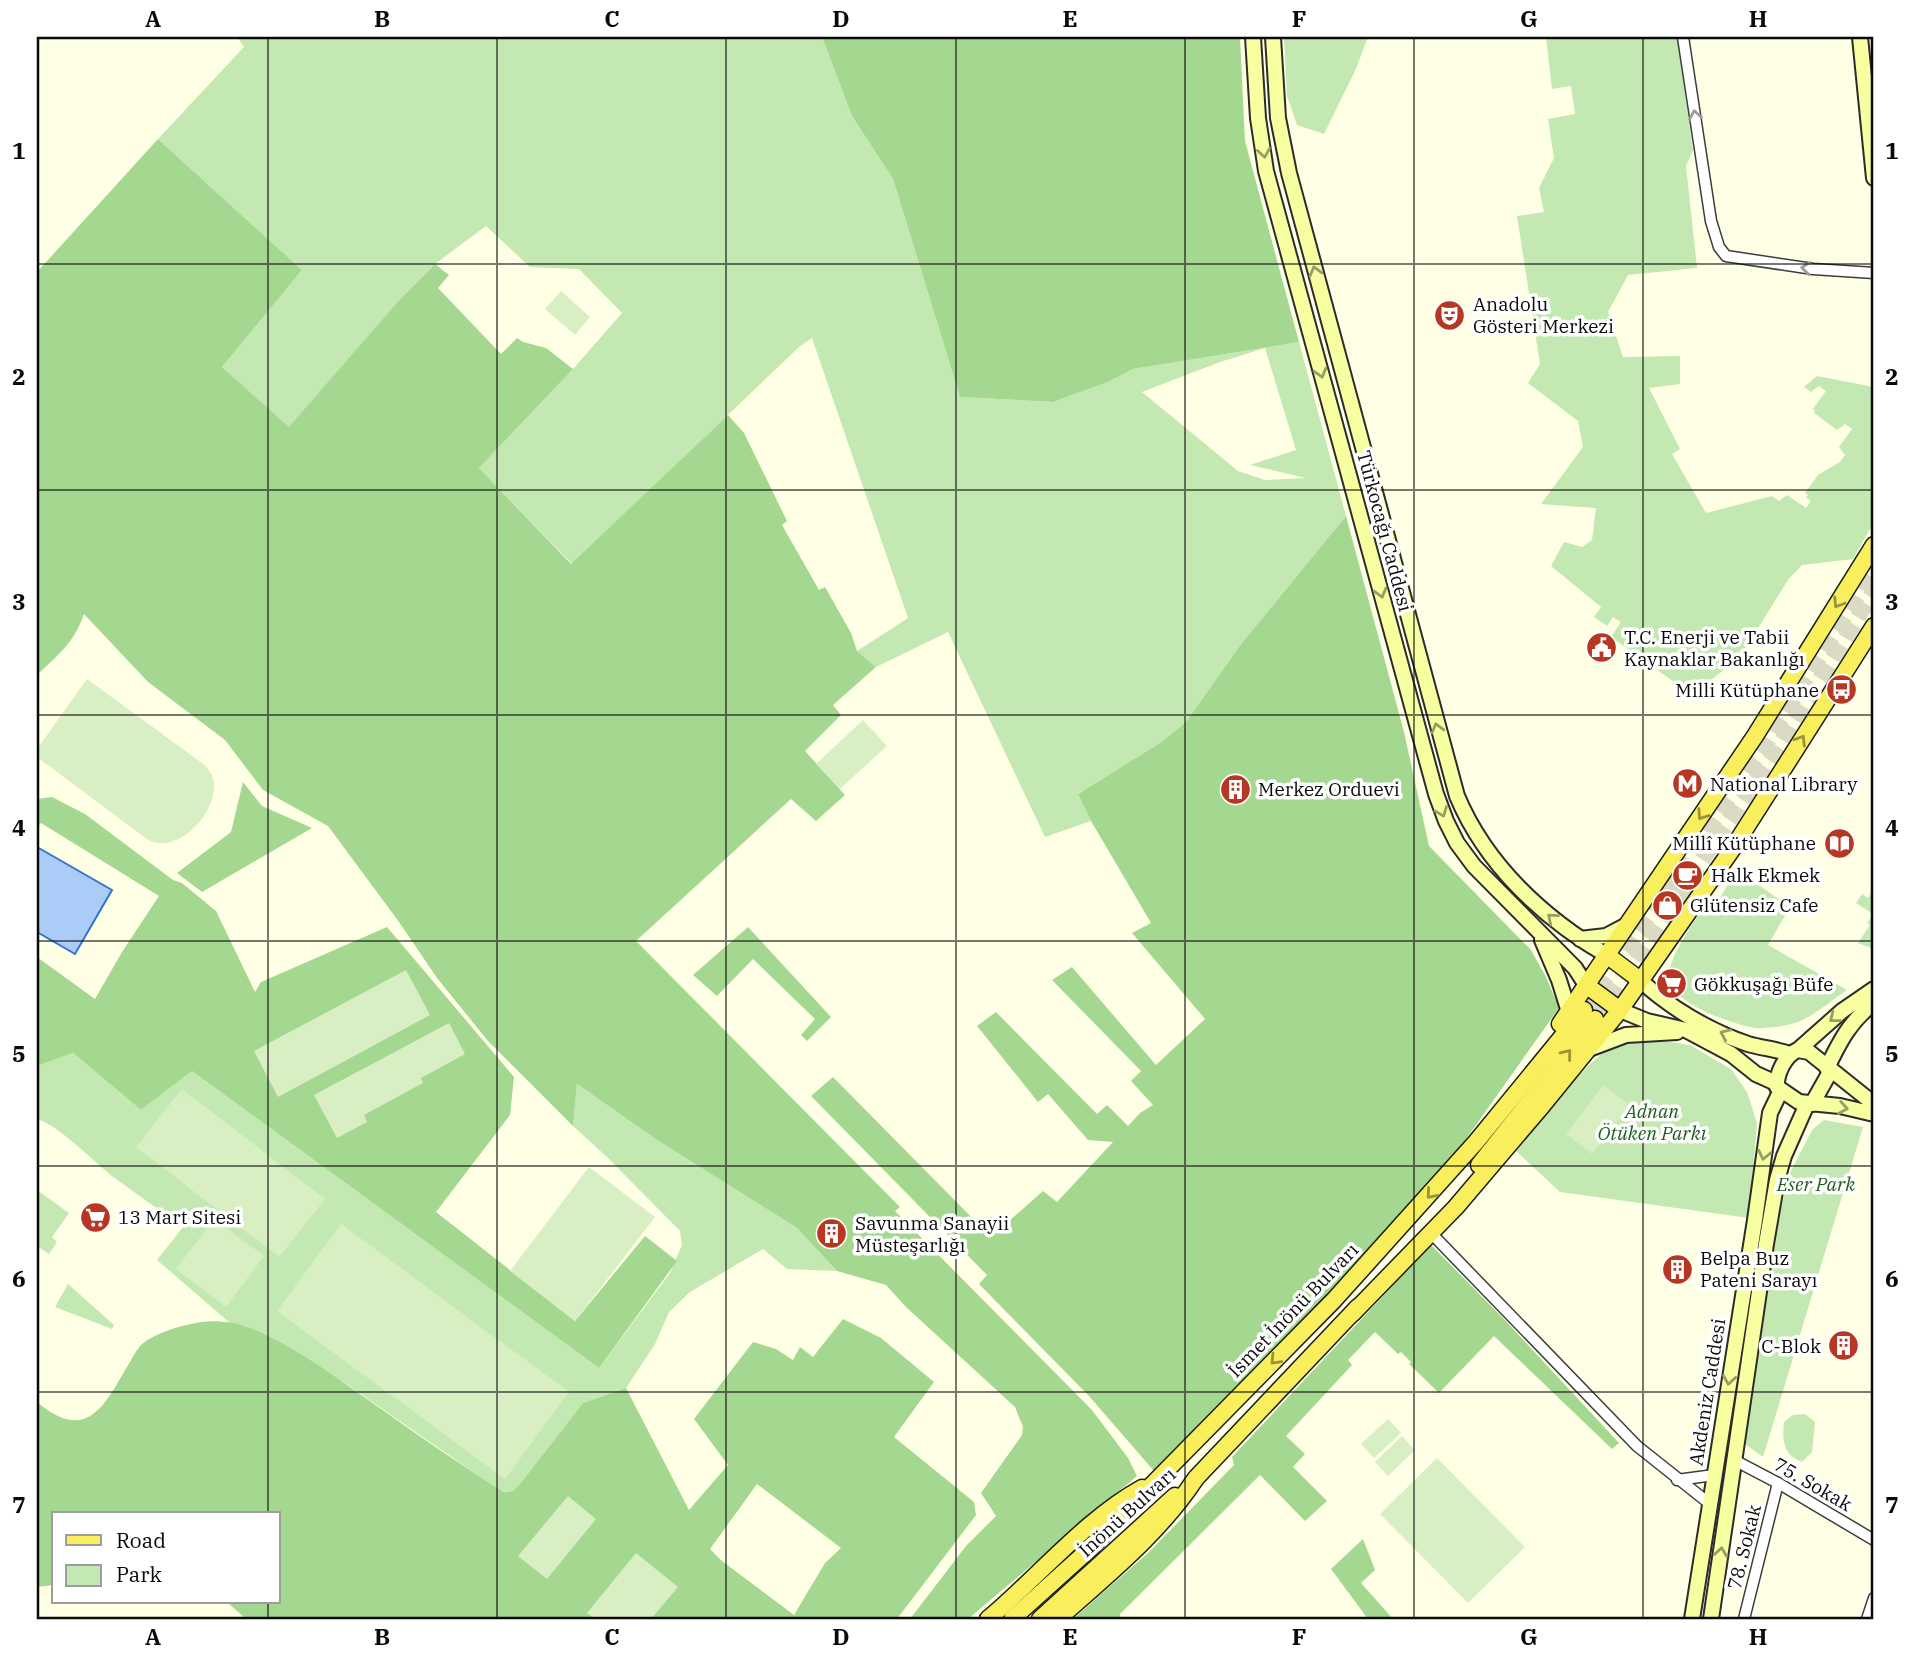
<svg xmlns="http://www.w3.org/2000/svg" width="1911" height="1656" font-family="'IBM Plex Serif',serif">
<style>
.green{fill:#c4e8b1;fill-rule:evenodd}
.forest{fill:#a4d891;fill-rule:evenodd}
.pitch{fill:#d8efc3}
.water{fill:#abccf6;stroke:#3373cc;stroke-width:2}
.lines{fill:none;stroke-linecap:round;stroke-linejoin:round}
.primary-tunnel{stroke:#dadac5;stroke-width:16;stroke-dasharray:16 8;stroke-linecap:butt}
.street-casing{stroke:#3d3d3d;stroke-width:13}
.secondary-casing{stroke:#2c2c2c;stroke-width:18}
.primary-casing{stroke:#1b1b1b;stroke-width:19}
.street{stroke:#fff;stroke-width:10}
.secondary{stroke:#f8ffa1;stroke-width:14}
.primary{stroke:#f9ef5c;stroke-width:16}
.oneway{stroke:#9d9d9d}
.oneway2{stroke:#999d65}
.oneway3{stroke:#99933b}
.grid{fill:none;stroke:#0a0a0a;stroke-width:2;stroke-opacity:0.55}
.labels{text-anchor:middle;dominant-baseline:central;stroke-width:7;stroke-linejoin:round;paint-order:stroke}
.poi-label{font-size:19px;fill:#0a0a0a;stroke:#fff;text-anchor:start}
.street-label{font-size:19px;fill:#0a0a0a;stroke:#fff}
.park-label{font-size:19px;font-style:italic;fill:#1d5f1c;stroke:#fff}
.neatline{fill:none;stroke:#0a0a0a;stroke-width:2.5}
.grid-label{font-size:23px;text-anchor:middle;font-weight:bold;fill:#0a0a0a}
</style>
<rect width="100%" height="100%" fill="#ffffe6"/>
<g class="green">
<path d="M237,37H822L852,116L893,179L960,397L1053,402L1108,382L1133,369L1299,342L1346,516L1241,644L1186,722L1163,741L1078,794L1091,821L1045,837L948,632L876,667L857,651L908,618L812,338L799,347L572,564L479,468L573,369L622,313L579,269L530,267L486,226L435,264L401,298L289,428L222,367L302,270L158,139L244,47ZM1265,348L1296,450L1250,465L1306,478L1265,480L1238,471L1142,392L1220,362Z"/>
<path d="M1284,37H1368L1355,71L1324,134L1297,125L1287,96Z"/>
<path d="M1546,37H1677L1693,150L1686,166L1697,268L1628,275L1608,312L1623,357L1680,356V384L1649,388L1680,449L1672,454L1706,513L1772,496L1779,501L1787,495L1806,508L1811,501L1806,497L1808,495L1805,493L1818,475L1840,462L1845,455L1839,447L1852,429L1845,424L1837,430L1814,413L1815,411L1813,409L1826,391L1819,386L1811,392L1804,387L1817,376L1874,387V528L1870,529L1853,559L1802,565L1788,580L1740,657L1687,699L1681,695L1684,689L1611,637L1621,622L1613,617L1607,626L1594,617L1601,607L1551,566L1564,542L1582,547L1592,540L1596,508L1541,504L1583,447L1578,421L1528,383L1540,364L1517,216L1544,212L1539,188L1554,158L1548,119L1575,114L1571,86L1552,89Z"/>
<path d="M1737,870L1790,907L1768,945L1847,990C1832,1000 1815,1015 1798,1022C1787,1026 1766,1029 1755,1028C1733,1024 1667,1003 1669,975C1670,955 1692,925 1703,908L1716,904Z"/>
<path d="M1874,888V949L1858,943L1870,925L1867,923L1873,914L1856,903L1862,894L1868,898Z"/>
<path d="M1651,1039L1690,1045L1731,1069L1747,1092L1757,1123L1749,1218L1560,1192L1516,1151C1535,1127 1595,1048 1623,1041C1632,1039 1642,1040 1651,1039Z"/>
<path d="M73,1053L141,1110L192,1071L599,1368L670,1273L682,1245L680,1231L608,1158L573,1126L577,1084L660,1142L797,1228L837,1271L787,1269L763,1249L690,1292L669,1312L655,1344L626,1388L583,1403L520,1484L513,1491L502,1492L345,1383L246,1326L230,1323L157,1260L183,1227C161,1211 138,1195 116,1179C96,1164 59,1125 37,1119V1066Z"/>
<path d="M1824,1120L1863,1127L1763,1457L1745,1444L1765,1285L1788,1177L1812,1130Z"/>
<path d="M37,1190L69,1213L52,1237L57,1242L49,1254L37,1246Z"/>
<path d="M68,1284L114,1325L112,1329L55,1307Z"/>
<path d="M1805,1414L1815,1422L1812,1452L1802,1462C1783,1455 1782,1440 1784,1422L1793,1415Z"/>
</g>
<g class="forest">
<path d="M822,37H1240L1245,141L1299,342L1133,369L1108,382L1053,402L960,397L893,179L852,116Z"/>
<path d="M158,139L302,270L222,367L289,427L401,298L435,264L449,275L438,288L501,354L517,338L523,342L546,348L573,369L479,468L571,564L728,415L744,433L787,521L782,525L819,590L825,587L851,633L857,651L876,667L833,705L841,715L805,751L845,795L816,821L791,799L636,941L900,1207L895,1211L1092,1410L1128,1458L1137,1476L968,1619H910L966,1546L996,1516L981,1493L1022,1435L1023,1427L1015,1407L906,1307L886,1285L837,1271L797,1228L660,1142L577,1084L573,1126L488,1041L437,978L399,922L328,826L263,790L225,740L148,682L84,614C74,643 59,654 37,675V272Z"/>
<path d="M1346,516L1404,732L1429,846L1531,950L1546,977L1559,1008L1444,1170L1160,1478L1089,1396L979,1284L987,1275L811,1096L833,1077L991,1237L1043,1191L1057,1202L1113,1142L1088,1140L1048,1094L1038,1102L977,1026L996,1012L1097,1114L1107,1105L1128,1126L1140,1113L1153,1105L1131,1081L1141,1071L1052,980L1072,967L1156,1065L1205,1019L1132,933L1151,923L1091,821L1078,794L1163,741L1186,722L1241,644Z"/>
<path d="M243,782L262,806L312,828L202,892L177,873L231,832Z"/>
<path d="M52,797L85,814L173,880L182,883L216,911L255,992L261,982L387,927L514,1077L510,1115L436,1212L575,1321L645,1236L677,1261L599,1368L192,1071L141,1110L73,1053L37,1066V957L95,999L122,952L159,896L41,823L37,828V799Z"/>
<path d="M748,927L831,1017L807,1041L801,1035L815,1019L753,959L717,996L693,975Z"/>
<path d="M1431,1245L1502,1317L1619,1443L1612,1449L1494,1336L1439,1393L1409,1364L1411,1362L1401,1352L1398,1354L1375,1332L1348,1360L1352,1365L1286,1436L1305,1454L1293,1467L1327,1501L1305,1521L1260,1475L1120,1614V1619H1073L1149,1552L1234,1465L1232,1457Z"/>
<path d="M843,1319L881,1338L934,1382L894,1437L974,1502L976,1515L897,1619H246L227,1602H278V1514H54V1585L37,1587V1402C86,1443 103,1408 127,1367C132,1359 136,1350 142,1344C158,1331 181,1326 201,1322C216,1320 234,1322 248,1327C297,1347 341,1381 384,1411C423,1439 463,1466 503,1492L513,1491L520,1484L583,1403L626,1388L689,1510L728,1465L694,1419L753,1342L776,1349L793,1360L800,1347L813,1357ZM757,1484L841,1548L825,1563L794,1615L722,1561L710,1549Z"/>
<path d="M1363,1539L1375,1570L1361,1583L1393,1619H1368L1331,1569Z"/>
</g>
<g class="pitch">
<path d="M561,291L590,317L575,335L545,309Z"/>
<path d="M87,679L206,766C209,771 213,776 214,782C217,813 179,855 148,840L37,757V749Z"/>
<path d="M863,720L887,746L840,789L816,764Z"/>
<path d="M406,970L430,1015L278,1097L254,1051Z"/>
<path d="M449,1023L465,1054L421,1078L423,1083L364,1115L367,1122L337,1138L314,1095Z"/>
<path d="M1603,1085L1630,1105L1592,1154L1566,1134Z"/>
<path d="M182,1089L325,1199L279,1257L136,1147Z"/>
<path d="M589,1167L655,1217L575,1321L510,1271Z"/>
<path d="M214,1219L264,1256L226,1307L176,1269Z"/>
<path d="M341,1224L569,1392L505,1479L277,1311Z"/>
<path d="M1388,1419L1401,1433L1374,1458L1361,1444Z"/>
<path d="M1402,1436L1415,1450L1388,1476L1375,1462Z"/>
<path d="M1437,1458L1525,1547L1468,1603L1380,1514Z"/>
<path d="M568,1496L596,1519L547,1579L518,1556Z"/>
<path d="M636,1553L678,1587L651,1619H595L587,1613Z"/>
</g>
<path class="water" d="M37,847L112,890L75,954L37,932Z"/>
<g class="lines">
<g class="primary-tunnel">
<path d="M1584,1010L1764,747L1874,569"/>
<path d="M1595,1019L1774,754L1874,591"/>
</g>
<defs>
<g id="street">
<path d="M1683,37L1711,221L1719,247L1726,256L1813,269L1874,273"/>
<path d="M1430,1232L1637,1446L1710,1504"/>
<path d="M1734,1460L1778,1483L1874,1540"/>
<path d="M1677,1480L1714,1475"/>
<path d="M1744,1619L1778,1483"/>
<path d="M1867,1619L1874,1598"/>
</g>
<g id="secondary">
<path d="M1253,37L1258,118L1266,171L1436,794L1446,821L1457,843L1474,866L1575,968L1586,985"/>
<path d="M1273,37L1278,118L1289,173L1457,796C1486,865 1543,918 1608,956"/>
<path d="M1860,37L1874,178"/>
<path d="M1580,939L1606,936L1627,925"/>
<path d="M1542,940L1559,980L1569,1012"/>
<path d="M1640,980C1669,1007 1709,1031 1748,1044C1761,1048 1776,1049 1790,1054"/>
<path d="M1620,1010L1647,1021L1686,1030L1731,1054L1756,1074L1776,1083"/>
<path d="M1589,1049L1626,1035L1677,1032"/>
<path d="M1798,1050L1842,1011L1874,989"/>
<path d="M1827,1068C1840,1041 1850,1021 1874,1003"/>
<path d="M1812,1104L1830,1072"/>
<path d="M1874,1104L1809,1052L1798,1050C1785,1055 1776,1074 1777,1087L1799,1102L1840,1106L1874,1114"/>
<path d="M1692,1619L1755,1220L1770,1113L1781,1090"/>
<path d="M1711,1619L1766,1244L1777,1180L1784,1156L1807,1104"/>
</g>
<g id="primary">
<path d="M1608,956L1640,980"/>
<path d="M1586,985L1620,1010"/>
<path d="M1560,1024L1755,736L1874,545"/>
<path d="M1479,1165L1595,1019"/>
<path d="M1352,1314L1456,1207L1541,1107L1620,1010L1733,848L1874,626"/>
<path d="M988,1619C1037,1578 1086,1519 1142,1488"/>
<path d="M1012,1619L1083,1555L1334,1300L1476,1142L1584,1010"/>
<path d="M1040,1619L1175,1496"/>
<path d="M1058,1619C1107,1575 1159,1534 1196,1478L1358,1307"/>
</g>
</defs>
<use href="#street" class="street-casing"/>
<use href="#secondary" class="secondary-casing"/>
<use href="#primary" class="primary-casing"/>
<use href="#street" class="street"/>
<use href="#secondary" class="secondary"/>
<use href="#primary" class="primary"/>
</g>
<defs><path id="oneway-chevron" d="M-2-3.5L2.5 0L-2 3.5" fill="none" stroke-width="1.6" stroke-linecap="round" stroke-linejoin="round" transform="scale(1.75)"/></defs>
<g class="oneway">
<use href="#oneway-chevron" transform="translate(1695 115) rotate(-99)"/>
<use href="#oneway-chevron" transform="translate(1806 268) rotate(-173)"/>
</g>
<g class="oneway2">
<use href="#oneway-chevron" transform="translate(1264 153) rotate(81)"/>
<use href="#oneway-chevron" transform="translate(1315 271) rotate(-105)"/>
<use href="#oneway-chevron" transform="translate(1321 373) rotate(74)"/>
<use href="#oneway-chevron" transform="translate(1381 593) rotate(75)"/>
<use href="#oneway-chevron" transform="translate(1437 728) rotate(-105)"/>
<use href="#oneway-chevron" transform="translate(1442 812) rotate(69)"/>
<use href="#oneway-chevron" transform="translate(1552 918) rotate(-140)"/>
<use href="#oneway-chevron" transform="translate(1834 1018) rotate(142)"/>
<use href="#oneway-chevron" transform="translate(1725 1034) rotate(-156)"/>
<use href="#oneway-chevron" transform="translate(1843 1108) rotate(10)"/>
<use href="#oneway-chevron" transform="translate(1764 1155) rotate(102)"/>
<use href="#oneway-chevron" transform="translate(1729 1380) rotate(99)"/>
<use href="#oneway-chevron" transform="translate(1721 1552) rotate(-82)"/>
</g>
<g class="oneway3">
<use href="#oneway-chevron" transform="translate(1838 603) rotate(122)"/>
<use href="#oneway-chevron" transform="translate(1801 740) rotate(-58)"/>
<use href="#oneway-chevron" transform="translate(1702 815) rotate(124)"/>
<use href="#oneway-chevron" transform="translate(1567 1054) rotate(-51)"/>
<use href="#oneway-chevron" transform="translate(1431 1194) rotate(131)"/>
<use href="#oneway-chevron" transform="translate(1275 1360) rotate(134)"/>
</g>
<path class="grid" d="M268,37V1514M497,37V1619M726,37V1619M956,37V1619M1185,37V1619M1414,37V1619M1643,37V1619M37,264H1874M37,490H1874M37,715H1874M37,941H1874M37,1166H1874M37,1392H1874M268,1602V1619"/>
<defs>
<symbol id="theatre-disc" viewBox="-11 -11 22 22"><circle r="9.5" fill="#b83723" stroke="#fff"/><path d="M-5-5.5Q0-4 5-5.5V0Q5 5 0 6Q-5 5-5 0ZM-3.3-2.5H-1v1.5H-3.3ZM1-2.5H3.3v1.5H1ZM-2.8 1Q0 5.5 2.8 1Z" fill="#fff"/></symbol>
<symbol id="civic-disc" viewBox="-11 -11 22 22"><circle r="9.5" fill="#b83723" stroke="#fff"/><path d="M-.6-6.5H3V-4.5H.6V-3L4-1V1h2V6H-6V1h2V-1L-.6-3ZM-1.2 2.5V6h2.4V2.5Z" fill="#fff"/></symbol>
<symbol id="bus-disc" viewBox="-11 -11 22 22"><circle r="9.5" fill="#b83723" stroke="#fff"/><path d="M-5-6H5V4H4V6H2V4H-2V6H-4V4H-5ZM-3.5-4V0h7V-4ZM-3.5 1.2v1.5H-2V1.2ZM2 1.2v1.5H3.5V1.2Z" fill="#fff"/></symbol>
<symbol id="metro-disc" viewBox="-11 -11 22 22"><circle r="9.5" fill="#b83723" stroke="#fff"/><path d="M-5.5 5V-5H-3L0 0L3-5H5.5V5H3V-.5L0 4L-3-.5V5Z" fill="#fff"/></symbol>
<symbol id="building-disc" viewBox="-11 -11 22 22"><circle r="9.5" fill="#b83723" stroke="#fff"/><path d="M-4-6H4V6H1V3H-1V6H-4ZM-2.5-4.3h1.7v1.8h-1.7ZM.8-4.3h1.7v1.8H.8ZM-2.5-1h1.7V.8h-1.7ZM.8-1h1.7V.8H.8Z" fill="#fff"/></symbol>
<symbol id="library-disc" viewBox="-11 -11 22 22"><circle r="9.5" fill="#b83723" stroke="#fff"/><path d="M-6-4Q-3-5.5-.7-3.5V5Q-3 3-6 4ZM6-4Q3-5.5 .7-3.5V5Q3 3 6 4Z" fill="#fff"/></symbol>
<symbol id="cafe-disc" viewBox="-11 -11 22 22"><circle r="9.5" fill="#b83723" stroke="#fff"/><path d="M-5.5-4.5H6V0H3Q3 3.5 0 3.5H-2.5Q-5.5 3.5-5.5 0ZM3-3.2v2h1.7v-2ZM-6 4.5H4V6H-6Z" fill="#fff"/></symbol>
<symbol id="shop-disc" viewBox="-11 -11 22 22"><circle r="9.5" fill="#b83723" stroke="#fff"/><path d="M-5-2.5h2.3a2.7 3.5 0 0 1 5.4 0H5L5.5 6h-11ZM-1.5-2.5h3a1.5 2.3 0 0 0-3 0Z" fill="#fff"/></symbol>
<symbol id="supermarket-disc" viewBox="-11 -11 22 22"><circle r="9.5" fill="#b83723" stroke="#fff"/><path d="M-6-5.5h2.5l.6 2H6L4.5 2H-2.5L-4.4-4H-6ZM-1.5 3.2a1.3 1.3 0 1 0 .1 0ZM3 3.2a1.3 1.3 0 1 0 .1 0Z" fill="#fff"/></symbol>
</defs>
<g fill-rule="evenodd">
<use href="#theatre-disc" x="1432" y="298" width="35" height="35"/>
<use href="#civic-disc" x="1584" y="630" width="35" height="35"/>
<use href="#bus-disc" x="1824" y="672" width="35" height="35"/>
<use href="#metro-disc" x="1670" y="766" width="35" height="35"/>
<use href="#building-disc" x="1218" y="772" width="35" height="35"/>
<use href="#library-disc" x="1822" y="826" width="35" height="35"/>
<use href="#cafe-disc" x="1670" y="858" width="35" height="35"/>
<use href="#shop-disc" x="1650" y="888" width="35" height="35"/>
<use href="#supermarket-disc" x="1654" y="966" width="35" height="35"/>
<use href="#supermarket-disc" x="78" y="1200" width="35" height="35"/>
<use href="#building-disc" x="814" y="1216" width="35" height="35"/>
<use href="#building-disc" x="1660" y="1252" width="35" height="35"/>
<use href="#building-disc" x="1826" y="1328" width="35" height="35"/>
</g>
<g class="labels">
<g class="poi-label">
<text x="1473" y="304">Anadolu<tspan x="1473" dy="22">Gösteri Merkezi</tspan></text>
<text x="1624" y="637">T.C. Enerji ve Tabii<tspan x="1624" dy="22">Kaynaklar Bakanlığı</tspan></text>
<text x="1819" y="690" text-anchor="end">Milli Kütüphane</text>
<text x="1710" y="784">National Library</text>
<text x="1258" y="789">Merkez Orduevi</text>
<text x="1816" y="843" text-anchor="end">Millî Kütüphane</text>
<text x="1711" y="875">Halk Ekmek</text>
<text x="1690" y="905">Glütensiz Cafe</text>
<text x="1694" y="984">Gökkuşağı Büfe</text>
<text x="118" y="1217">13 Mart Sitesi</text>
<text x="855" y="1223">Savunma Sanayii<tspan x="855" dy="22">Müsteşarlığı</tspan></text>
<text x="1700" y="1258">Belpa Buz<tspan x="1700" dy="22">Pateni Sarayı</tspan></text>
<text x="1821" y="1346" text-anchor="end">C-Blok</text>
</g>
<g class="street-label">
<text transform="translate(1385 531) rotate(75)">Türkocağı Caddesi</text>
<text transform="translate(1293 1310) rotate(-46)">İsmet İnönü Bulvarı</text>
<text transform="translate(1707 1392) rotate(-81)">Akdeniz Caddesi</text>
<text transform="translate(1813 1484) rotate(30)">75. Sokak</text>
<text transform="translate(1127 1512) rotate(-42)">İnönü Bulvarı</text>
<text transform="translate(1744 1547) rotate(-76)">78. Sokak</text>
</g>
<g class="park-label">
<text x="1652" y="1111">Adnan<tspan x="1652" dy="22">Ötüken Parkı</tspan></text>
<text x="1816" y="1184">Eser Park</text>
</g>
</g>
<rect width="1911" height="1656" fill="none" stroke="#ffffff" stroke-width="77"/>
<rect x="52" y="1512" width="228" height="91" fill="#ffffff" stroke="#9d9d9d" stroke-width="2"/>
<rect x="66" y="1535" width="35" height="10" fill="#f9ef5c" stroke="#9d9d9d" stroke-width="2"/>
<text x="116" y="1548" font-size="21" fill="#0a0a0a">Road</text>
<rect x="66" y="1565" width="35" height="21" fill="#c4e8b1" stroke="#9d9d9d" stroke-width="2"/>
<text x="116" y="1582" font-size="21" fill="#0a0a0a">Park</text>
<rect x="38" y="38" width="1834" height="1580" class="neatline"/>
<g class="grid-label">
<text x="153" y="27">A</text>
<text x="382" y="27">B</text>
<text x="612" y="27">C</text>
<text x="841" y="27">D</text>
<text x="1070" y="27">E</text>
<text x="1299" y="27">F</text>
<text x="1529" y="27">G</text>
<text x="1758" y="27">H</text>
<text x="19" y="159">1</text>
<text x="1892" y="159">1</text>
<text x="19" y="385">2</text>
<text x="1892" y="385">2</text>
<text x="19" y="610">3</text>
<text x="1892" y="610">3</text>
<text x="19" y="836">4</text>
<text x="1892" y="836">4</text>
<text x="19" y="1062">5</text>
<text x="1892" y="1062">5</text>
<text x="19" y="1287">6</text>
<text x="1892" y="1287">6</text>
<text x="19" y="1513">7</text>
<text x="1892" y="1513">7</text>
<text x="153" y="1645">A</text>
<text x="382" y="1645">B</text>
<text x="612" y="1645">C</text>
<text x="841" y="1645">D</text>
<text x="1070" y="1645">E</text>
<text x="1299" y="1645">F</text>
<text x="1529" y="1645">G</text>
<text x="1758" y="1645">H</text>
</g>
</svg>
